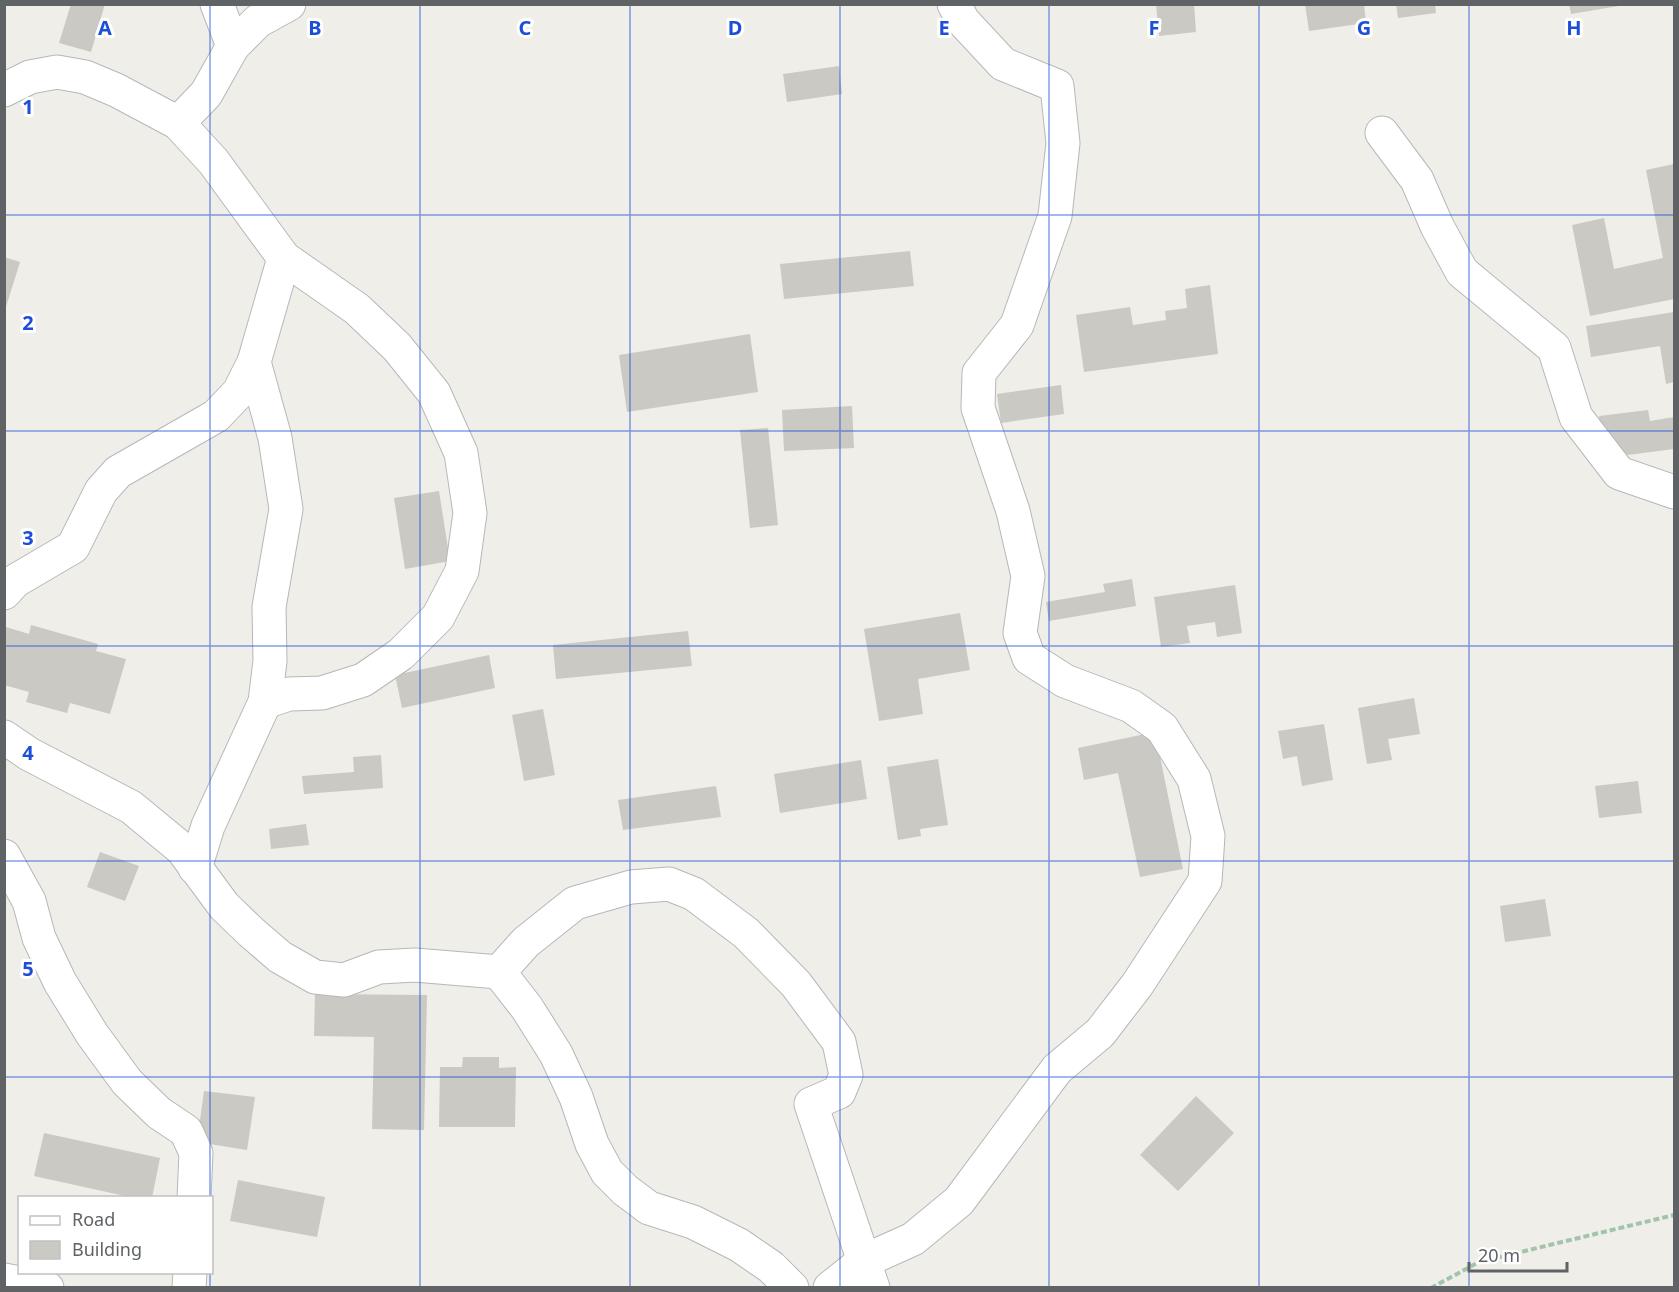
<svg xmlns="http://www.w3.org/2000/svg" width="1679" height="1292" font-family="'Noto Sans',sans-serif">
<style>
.building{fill:#cbc9c4}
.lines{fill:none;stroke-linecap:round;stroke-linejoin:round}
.minor-casing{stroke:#b5b8bb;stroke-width:35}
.path{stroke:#a2c4ab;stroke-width:4;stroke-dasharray:6 3;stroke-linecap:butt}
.minor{stroke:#fff;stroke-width:33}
.grid{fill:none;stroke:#1d4ed8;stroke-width:1.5;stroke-opacity:0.55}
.grid-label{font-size:20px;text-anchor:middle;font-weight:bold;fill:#1d4ed8;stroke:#fff;stroke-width:6;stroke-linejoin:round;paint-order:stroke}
</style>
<rect width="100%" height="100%" fill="#efeee8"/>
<g class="building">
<path d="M71,4H105L91,52L59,43Z"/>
<path d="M1156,4H1194L1196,32L1159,36Z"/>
<path d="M1305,4H1364L1366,23L1309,31Z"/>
<path d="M1396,4H1435L1436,13L1398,18Z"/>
<path d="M1569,4H1619V6L1571,14Z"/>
<path d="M839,66L842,94L787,102L783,74Z"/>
<path d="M1674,164V299L1590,316L1572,225L1604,218L1614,269L1663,258L1646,170Z"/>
<path d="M910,251L914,286L784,299L780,264Z"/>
<path d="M4,257L20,262L5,310H4Z"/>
<path d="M1210,285L1218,354L1084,372L1076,315L1130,307L1133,325L1166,320L1165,311L1187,308L1185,289Z"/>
<path d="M1674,312V382L1666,384L1660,346L1591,357L1586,326Z"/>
<path d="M750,334L758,392L627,412L619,355Z"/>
<path d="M1061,385L1064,414L1001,423L997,394Z"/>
<path d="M852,406L854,448L784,451L782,410Z"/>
<path d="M1648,410L1650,421L1674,417V449L1604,458L1599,416Z"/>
<path d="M768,428L778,525L750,528L740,430Z"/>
<path d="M439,491L450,561L405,569L394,498Z"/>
<path d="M1132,579L1136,606L1049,621L1046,602L1105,592L1103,584Z"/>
<path d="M1235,585L1242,633L1217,637L1215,622L1187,626L1190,643L1161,647L1154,597Z"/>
<path d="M960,613L970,670L918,679L923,714L879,721L864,629Z"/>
<path d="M31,625L98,644L96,651L126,659L110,714L70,703L67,713L26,702L29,692L4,685V634L6,627L29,634Z"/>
<path d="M688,631L692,666L556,679L553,645Z"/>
<path d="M489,655L495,688L402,708L395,675Z"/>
<path d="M1414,698L1420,734L1388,739L1392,760L1367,764L1358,708Z"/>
<path d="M543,709L555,775L524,781L512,715Z"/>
<path d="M1324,724L1333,780L1302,786L1297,756L1283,759L1278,731Z"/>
<path d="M1155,732L1183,869L1140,877L1118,773L1084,780L1078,748Z"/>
<path d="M381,755L383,788L304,794L302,776L354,772L353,757Z"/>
<path d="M938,759L948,825L920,829L921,836L898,840L887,767Z"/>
<path d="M861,760L867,799L780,813L774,774Z"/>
<path d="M1638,781L1642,813L1599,818L1595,786Z"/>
<path d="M716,786L721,817L623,830L618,800Z"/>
<path d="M306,824L309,845L271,849L269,829Z"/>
<path d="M100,852L139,866L125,901L87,887Z"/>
<path d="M1545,899L1551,936L1505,942L1500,906Z"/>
<path d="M315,994L427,995L424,1130L372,1129L374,1037L314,1036Z"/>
<path d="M463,1057H499V1068L516,1067L515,1127H439L440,1067H462Z"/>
<path d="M204,1091L255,1097L247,1150L197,1142Z"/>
<path d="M1196,1096L1234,1133L1178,1191L1140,1155Z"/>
<path d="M44,1133L160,1158L152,1198H134L34,1176Z"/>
<path d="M238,1180L325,1197L317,1237L230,1221Z"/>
</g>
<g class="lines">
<defs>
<g id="minor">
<path d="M217,4L233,46"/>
<path d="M4,90L30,77L57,72L85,77L116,90L178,123L213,161L284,258L254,362L239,392L216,416L118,472L101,491L73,547L15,581L4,593"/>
<path d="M178,123L206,94L233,46L258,21L289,4"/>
<path d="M1382,133L1417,180L1437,226L1462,272L1554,348L1576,417L1619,473L1674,492"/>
<path d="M265,702L289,694L322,693L363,680L401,654L438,617L462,571L470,513L461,453L434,393L397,347L357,309L284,258"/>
<path d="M4,737L29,754L131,807L182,849L224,906L251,932L280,957L315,977L344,980L379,967L415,965L499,972L526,942L575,903L631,887L669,884L694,894L746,933L796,984L839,1042L846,1075L839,1092L811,1104L873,1288"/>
<path d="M4,856L29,901L39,938L60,982L92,1034L127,1082L159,1113L186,1131L196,1153L194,1198"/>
<path d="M195,868L208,826L265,702L270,661L269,607L286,509L275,438L254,362"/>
<path d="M499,972L527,1008L556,1054L576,1097L592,1144L607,1172L625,1190L649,1208L693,1222L739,1245L771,1267L792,1288"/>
<path d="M4,1280L47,1288"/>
<path d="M189,1288L190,1272"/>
<path d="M830,1288L864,1261L913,1239L959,1201L1057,1069L1100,1033L1137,985L1205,881L1208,836L1194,779L1162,728L1131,706L1065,681L1029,658L1020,633L1028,576L1013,511L978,408L979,373L1017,325L1055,216L1063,143L1057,86L1003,64L963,21L954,4"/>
</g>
</defs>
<use href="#minor" class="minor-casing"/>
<path class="path" d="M1431,1288L1479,1262L1674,1215"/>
<use href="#minor" class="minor"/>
</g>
<path class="grid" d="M210,4V1198M420,4V1288M630,4V1288M840,4V1288M1049,4V1288M1259,4V1288M1469,4V1288M4,215H1674M4,431H1674M4,646H1674M4,861H1674M4,1077H1674M210,1272V1288"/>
<g class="grid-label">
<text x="105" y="35">A</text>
<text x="315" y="35">B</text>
<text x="525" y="35">C</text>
<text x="735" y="35">D</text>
<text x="944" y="35">E</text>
<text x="1154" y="35">F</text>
<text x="1364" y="35">G</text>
<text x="1574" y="35">H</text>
<text x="28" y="114">1</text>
<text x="28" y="330">2</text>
<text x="28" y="545">3</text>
<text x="28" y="760">4</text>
<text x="28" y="976">5</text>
</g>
<rect width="1679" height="1292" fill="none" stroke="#5f6366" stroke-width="12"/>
<rect x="18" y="1196" width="195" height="78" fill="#ffffff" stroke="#bfc1c2" stroke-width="1.5"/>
<rect x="30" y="1216" width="30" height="9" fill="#ffffff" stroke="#bfc1c2" stroke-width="1.5"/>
<text x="72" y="1226" font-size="18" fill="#5f6366">Road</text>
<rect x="30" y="1241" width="30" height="18" fill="#cbc9c4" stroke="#bfc1c2" stroke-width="1.5"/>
<text x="72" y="1256" font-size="18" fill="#5f6366">Building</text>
<path d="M1469 1262v9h98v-9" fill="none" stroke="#5f6366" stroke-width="3"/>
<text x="1478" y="1262" font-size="18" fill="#5f6366" stroke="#ffffff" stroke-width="4.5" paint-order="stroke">20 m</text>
</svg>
